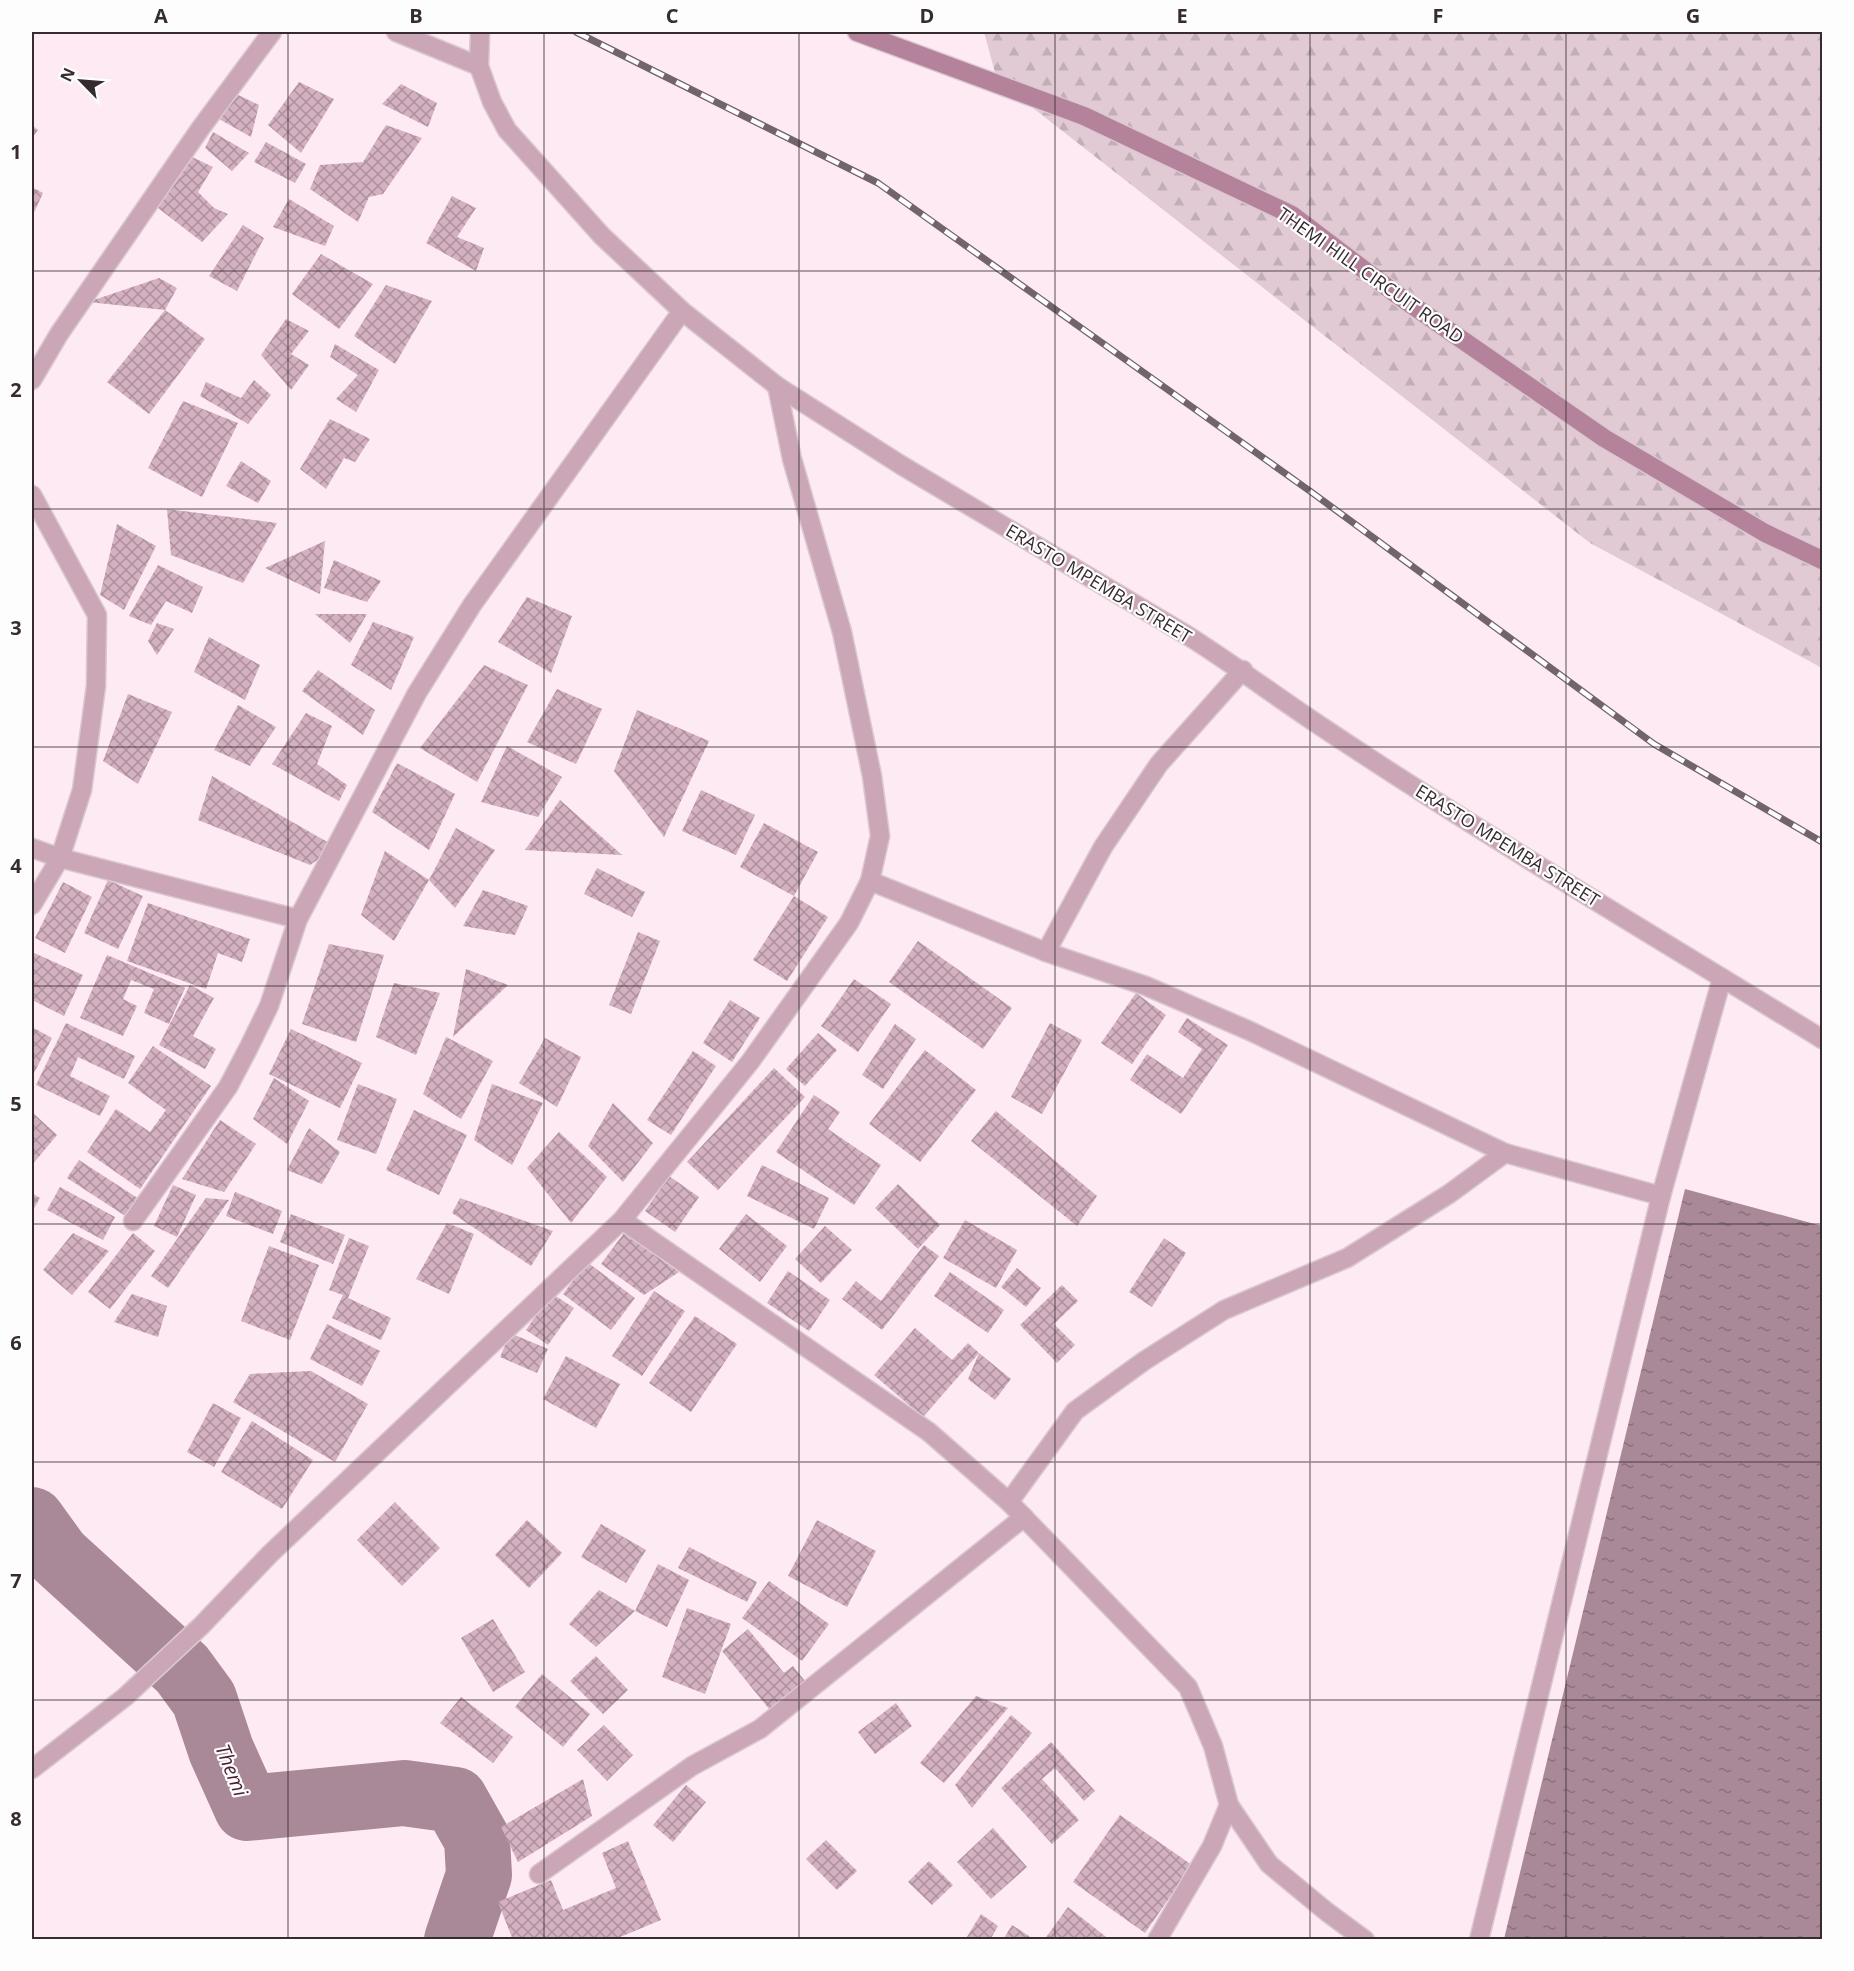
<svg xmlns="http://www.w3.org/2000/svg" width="1854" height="1971" font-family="'Open Sans',sans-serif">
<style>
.forest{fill:url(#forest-firs)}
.water{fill:url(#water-ripples)}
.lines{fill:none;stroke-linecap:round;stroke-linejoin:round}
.river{stroke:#a98897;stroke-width:66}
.building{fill:url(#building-cross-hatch)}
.street-casing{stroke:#dac8d0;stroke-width:21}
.secondary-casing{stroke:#dac8d0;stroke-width:21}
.street{stroke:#caa6b7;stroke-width:18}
.secondary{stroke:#b5829b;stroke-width:18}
.rail-casing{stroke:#71646a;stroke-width:7}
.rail{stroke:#fdfdfd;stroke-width:4.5;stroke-dasharray:14;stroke-linecap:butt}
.grid{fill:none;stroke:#362c30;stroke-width:1.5;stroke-opacity:0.55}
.labels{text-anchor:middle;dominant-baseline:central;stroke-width:4.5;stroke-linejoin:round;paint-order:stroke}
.street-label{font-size:18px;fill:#362c30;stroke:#fdfdfd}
.water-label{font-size:20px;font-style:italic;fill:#4a1e36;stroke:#fdfdfd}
.neatline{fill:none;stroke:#362c30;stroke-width:2}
.grid-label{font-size:20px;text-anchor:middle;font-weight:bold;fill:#362c30}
</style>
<defs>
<pattern id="forest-firs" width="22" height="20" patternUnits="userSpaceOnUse" patternTransform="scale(1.5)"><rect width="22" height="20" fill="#e2cad5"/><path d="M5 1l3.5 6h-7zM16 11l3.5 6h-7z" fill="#c2aeb7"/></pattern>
<pattern id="water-ripples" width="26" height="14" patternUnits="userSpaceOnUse" patternTransform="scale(1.5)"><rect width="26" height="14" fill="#a98897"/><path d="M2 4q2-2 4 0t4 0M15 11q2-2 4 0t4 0" fill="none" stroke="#8a6f7c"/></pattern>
<pattern id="building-cross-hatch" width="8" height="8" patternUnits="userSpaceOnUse" patternTransform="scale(1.5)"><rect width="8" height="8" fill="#d4b1c1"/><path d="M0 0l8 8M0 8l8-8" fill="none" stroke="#ad909d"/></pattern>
</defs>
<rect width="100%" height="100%" fill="#feeaf3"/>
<path class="forest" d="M984,32H1822V668L1590,543L997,80Z"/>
<path class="water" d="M1685,1189L1822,1226V1939H1504Z"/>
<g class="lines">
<path class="river" d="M32,1520L58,1556L182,1669L204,1699L221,1750L247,1808L404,1793L455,1800L477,1839L479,1875L457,1940"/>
</g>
<g class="building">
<path d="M299,82L334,99L301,153L268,125Z"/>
<path d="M401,84L437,103L428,127L382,104Z"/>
<path d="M236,94L259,105L251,137L219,119Z"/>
<path d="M32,125L38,130L32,138Z"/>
<path d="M386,125L422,138L383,194L369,197L358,222L310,189L320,165L363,162Z"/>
<path d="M213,132L249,153L232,171L205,148Z"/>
<path d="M266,142L306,164L295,183L254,162Z"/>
<path d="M192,157L213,167L198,192L214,208L228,214L202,242L158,208Z"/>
<path d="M32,187L43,193L32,217Z"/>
<path d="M452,196L476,208L457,237L484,248L476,271L426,243Z"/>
<path d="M289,199L334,226L325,246L273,227Z"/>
<path d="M243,225L264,238L237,291L209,276Z"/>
<path d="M321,254L373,284L339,329L292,294Z"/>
<path d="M159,278L177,288L165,310L88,302Z"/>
<path d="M386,285L432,301L395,364L354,336Z"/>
<path d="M165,310L205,339L149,414L107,382Z"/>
<path d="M286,319L309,331L291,354L309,365L291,390L261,355Z"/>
<path d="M335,344L379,370L356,412L336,399L358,375L330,357Z"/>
<path d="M254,380L271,395L248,424L200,396L206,382L241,398Z"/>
<path d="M183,401L238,423L202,497L148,468Z"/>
<path d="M330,419L370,439L355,462L344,458L326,489L300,469Z"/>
<path d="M241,461L271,481L258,503L226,486Z"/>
<path d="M167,509L277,523L243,583L171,555Z"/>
<path d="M117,524L156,546L124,610L100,595Z"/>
<path d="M325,541L320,594L265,568Z"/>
<path d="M334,560L381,581L367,602L324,588Z"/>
<path d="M158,565L203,587L192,613L166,601L151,625L129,616Z"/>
<path d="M527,597L572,616L551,673L498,642Z"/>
<path d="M315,614H367L350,643Z"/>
<path d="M373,622L414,637L391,690L351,665Z"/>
<path d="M157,623L174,629L157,655L148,641Z"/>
<path d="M209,637L260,665L245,700L194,672Z"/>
<path d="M484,665L528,685L477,782L420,748Z"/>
<path d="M318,670L375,710L363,735L302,691Z"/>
<path d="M557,689L602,709L576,764L527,742Z"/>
<path d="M128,694L172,712L138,784L103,761Z"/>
<path d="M238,705L276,727L250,766L214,750Z"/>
<path d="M637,710L709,741L664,837L614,771Z"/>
<path d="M306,713L332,726L317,764L347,785L339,801L272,764Z"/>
<path d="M507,746L562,777L538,817L481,802Z"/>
<path d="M397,763L455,794L429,850L372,812Z"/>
<path d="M212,776L336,847L310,865L198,820Z"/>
<path d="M701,790L755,815L736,855L682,831Z"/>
<path d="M560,800L622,855L525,850Z"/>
<path d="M764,823L818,852L794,896L828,917L787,981L753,960L794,896L740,867Z"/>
<path d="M456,828L495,850L455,908L429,880Z"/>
<path d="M385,851L429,880L394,941L361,915Z"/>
<path d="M597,868L645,892L632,917L584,894Z"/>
<path d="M108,880L143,896L118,949L84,933Z"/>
<path d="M63,882L92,897L65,953L35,938Z"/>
<path d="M483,890L528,906L515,935L463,926Z"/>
<path d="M148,903L250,939L242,962L218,953L206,989L127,961Z"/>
<path d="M638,932L660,941L631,1014L609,1005Z"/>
<path d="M918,941L1012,1008L983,1049L889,982Z"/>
<path d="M329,944L384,955L356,1042L302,1024Z"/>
<path d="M32,952L83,975L64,1016L32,1000Z"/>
<path d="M107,955L185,988L169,1024L144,1013L154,989L131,980L123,999L137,1006L123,1036L80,1018Z"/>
<path d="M466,969L508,985L453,1037Z"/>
<path d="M854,979L891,1004L858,1052L821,1026Z"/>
<path d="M394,983L440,993L416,1055L376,1037Z"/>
<path d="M190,985L214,998L193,1036L216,1049L205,1069L159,1045Z"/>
<path d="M1136,993L1166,1015L1132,1064L1101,1043Z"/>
<path d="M730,1000L760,1018L732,1062L703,1043Z"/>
<path d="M1187,1018L1228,1045L1181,1114L1130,1080L1147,1054L1183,1078L1202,1049L1178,1032Z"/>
<path d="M66,1023L135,1056L124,1079L78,1057L70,1076L110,1096L100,1116L36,1085Z"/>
<path d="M1050,1023L1082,1040L1042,1114L1011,1097Z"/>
<path d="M895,1024L916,1039L883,1089L862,1075Z"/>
<path d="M32,1027L52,1038L32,1077Z"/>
<path d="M291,1029L362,1063L340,1108L269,1074Z"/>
<path d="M818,1033L837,1050L805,1086L786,1069Z"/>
<path d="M446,1037L493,1061L461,1119L423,1094Z"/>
<path d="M545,1038L581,1057L557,1107L519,1083Z"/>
<path d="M153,1046L211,1086L140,1189L87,1152L116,1109L150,1132L166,1110L128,1083Z"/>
<path d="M925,1050L976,1090L920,1162L869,1124Z"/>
<path d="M693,1051L716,1066L671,1135L647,1120Z"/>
<path d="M774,1068L805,1097L718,1190L687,1162Z"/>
<path d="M274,1078L309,1101L287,1144L253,1119Z"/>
<path d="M358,1084L397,1099L376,1154L337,1140Z"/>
<path d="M492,1084L543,1103L512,1165L474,1140Z"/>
<path d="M814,1095L840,1112L828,1129L881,1165L854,1205L776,1152Z"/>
<path d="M613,1103L653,1143L623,1182L588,1146Z"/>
<path d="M414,1110L467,1135L439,1195L386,1170Z"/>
<path d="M996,1111L1097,1196L1077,1226L971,1141Z"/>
<path d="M32,1112L57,1135L32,1165Z"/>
<path d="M220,1120L256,1144L224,1192L182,1179Z"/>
<path d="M309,1128L340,1152L322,1184L287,1170Z"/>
<path d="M559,1132L607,1177L571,1223L527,1168Z"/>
<path d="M79,1160L139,1199L133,1221L67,1178Z"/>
<path d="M762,1165L829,1198L814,1229L747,1196Z"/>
<path d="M669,1176L699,1197L675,1232L645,1211Z"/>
<path d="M898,1184L940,1225L918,1249L875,1208Z"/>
<path d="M173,1185L196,1195L177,1237L154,1226Z"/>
<path d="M60,1187L115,1217L103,1240L47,1210Z"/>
<path d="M235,1192L282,1211L273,1234L226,1216Z"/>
<path d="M32,1193L40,1198L32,1212Z"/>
<path d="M206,1198L229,1200L168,1288L151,1276Z"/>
<path d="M460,1198L553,1231L531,1266L452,1213Z"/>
<path d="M291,1214L345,1235L333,1264L280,1242Z"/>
<path d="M746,1214L787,1246L760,1282L719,1249Z"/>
<path d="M965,1220L1017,1250L996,1288L943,1258Z"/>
<path d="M447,1223L474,1234L449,1294L416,1279Z"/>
<path d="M825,1226L852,1250L821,1283L795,1259Z"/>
<path d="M73,1233L109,1251L72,1295L43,1270Z"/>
<path d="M133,1233L155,1251L110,1309L88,1292Z"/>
<path d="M624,1233L679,1272L644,1295L601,1264Z"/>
<path d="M349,1238L369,1246L348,1298L391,1318L381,1340L332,1318L343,1295L329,1290Z"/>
<path d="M1164,1238L1186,1253L1152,1307L1129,1292Z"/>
<path d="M924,1245L939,1256L882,1330L842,1299L856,1281L881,1301Z"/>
<path d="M269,1246L319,1265L290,1340L241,1321Z"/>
<path d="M587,1262L635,1298L611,1330L563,1294Z"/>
<path d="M1017,1268L1041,1288L1026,1307L1001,1287Z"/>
<path d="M788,1271L830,1300L809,1331L767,1303Z"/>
<path d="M950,1272L1004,1310L988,1333L934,1296Z"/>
<path d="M1062,1285L1078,1301L1054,1324L1075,1345L1057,1363L1020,1325Z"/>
<path d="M654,1291L685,1311L642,1376L612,1356Z"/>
<path d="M551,1293L574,1308L548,1345L526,1330Z"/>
<path d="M132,1294L167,1306L158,1337L114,1322Z"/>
<path d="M695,1316L737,1344L691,1412L649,1383Z"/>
<path d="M327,1324L380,1351L362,1386L310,1359Z"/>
<path d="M915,1328L952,1360L968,1343L979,1353L923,1417L874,1375Z"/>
<path d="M510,1333L548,1349L537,1373L500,1357Z"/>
<path d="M979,1353L1011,1379L995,1400L968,1379Z"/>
<path d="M566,1356L620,1384L596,1428L543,1399Z"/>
<path d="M311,1371L368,1404L335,1462L233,1402L250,1374Z"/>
<path d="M213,1403L241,1418L214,1467L187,1452Z"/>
<path d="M252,1421L313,1460L282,1509L221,1472Z"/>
<path d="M395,1502L440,1548L402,1586L357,1540Z"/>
<path d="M527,1520L562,1553L529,1588L495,1555Z"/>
<path d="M817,1520L876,1551L847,1607L788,1576Z"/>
<path d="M601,1524L646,1550L626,1583L581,1557Z"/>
<path d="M689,1547L757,1582L747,1602L678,1568Z"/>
<path d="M658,1564L689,1580L667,1627L635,1611Z"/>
<path d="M769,1581L829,1624L802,1661L742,1618Z"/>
<path d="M599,1590L635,1611L596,1647L569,1624Z"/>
<path d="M687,1608L731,1624L705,1694L662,1677Z"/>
<path d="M493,1619L525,1672L493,1692L461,1638Z"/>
<path d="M748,1629L784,1673L793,1666L809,1686L774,1715L722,1651Z"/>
<path d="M596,1656L628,1690L603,1714L570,1681Z"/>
<path d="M542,1674L590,1714L563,1747L515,1707Z"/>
<path d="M976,1696L1008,1708L944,1783L920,1763Z"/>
<path d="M461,1697L513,1737L493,1763L440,1723Z"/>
<path d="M896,1703L912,1726L875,1754L858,1732Z"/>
<path d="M1011,1715L1032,1733L972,1808L955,1785Z"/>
<path d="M604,1725L633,1755L607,1781L577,1750Z"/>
<path d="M1051,1742L1095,1791L1084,1801L1055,1768L1042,1779L1079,1820L1052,1844L1001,1788Z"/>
<path d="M583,1779L592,1816L518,1862L501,1827Z"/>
<path d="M686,1785L706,1802L673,1842L653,1825Z"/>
<path d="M1120,1815L1192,1865L1145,1933L1073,1882Z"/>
<path d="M993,1828L1027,1867L991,1899L957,1862Z"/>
<path d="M826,1840L857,1871L837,1890L806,1859Z"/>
<path d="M628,1841L661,1920L613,1940H513L498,1902L551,1880L563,1910L616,1888L602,1853Z"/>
<path d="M929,1861L953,1885L932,1905L908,1882Z"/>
<path d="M1068,1907L1110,1940H1044Z"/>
<path d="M981,1914L998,1926L990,1940H965Z"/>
<path d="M1012,1925L1035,1940H1003Z"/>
</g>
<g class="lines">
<defs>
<g id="street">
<path d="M396,32L479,66"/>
<path d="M480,32L479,66L492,102L507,130L602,236L682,311L777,386L901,465L1190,637C1231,663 1270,692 1310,719C1477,831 1651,934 1822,1039"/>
<path d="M32,380L59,334L200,129L272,32"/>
<path d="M32,495L97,615L96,686L82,790L60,858L32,905"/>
<path d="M32,848L60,858L298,919"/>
<path d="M870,881L1046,952L1146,986L1250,1031L1505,1153L1661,1196"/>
<path d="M1046,952L1103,847L1159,764L1243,670"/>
<path d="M622,1220L929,1432L1009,1502L1188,1687L1213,1746L1229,1805L1269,1864L1327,1912L1365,1940"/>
<path d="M133,1221L228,1087L248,1049L269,1006L298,919L417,693L472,605L682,311"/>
<path d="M1009,1502L1075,1411L1144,1361L1224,1310L1347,1258L1449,1194L1505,1153"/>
<path d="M32,1769L125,1697L201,1626L270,1554L622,1220L750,1062L849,923L870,881L880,836L872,776L842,632L792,459L777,386"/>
<path d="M539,1874L692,1766L760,1729L1024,1517"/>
<path d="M1157,1940L1212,1846L1229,1805"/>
<path d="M1479,1940L1661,1196L1722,978"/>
</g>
<path id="secondary" d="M857,32L1084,116L1292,215L1396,294L1604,438L1765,533L1822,560"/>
</defs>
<use href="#street" class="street-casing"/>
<use href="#secondary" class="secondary-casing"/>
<use href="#street" class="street"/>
<use href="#secondary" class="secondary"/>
<defs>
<path id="rail" d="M576,32L878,183L1314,494L1654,744L1822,842"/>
</defs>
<use href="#rail" class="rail-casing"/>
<use href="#rail" class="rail"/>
</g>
<path class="grid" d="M288,32V1940M544,32V1940M799,32V1940M1055,32V1940M1310,32V1940M1566,32V1940M32,271H1822M32,509H1822M32,747H1822M32,986H1822M32,1224H1822M32,1462H1822M32,1700H1822"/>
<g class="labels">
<g class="street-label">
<text transform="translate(1371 275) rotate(35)">THEMI HILL CIRCUIT ROAD</text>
<text transform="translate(1099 583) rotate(31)">ERASTO MPEMBA STREET</text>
<text transform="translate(1508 845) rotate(32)">ERASTO MPEMBA STREET</text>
</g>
<g class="water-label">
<text transform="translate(232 1770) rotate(68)">Themi</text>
</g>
</g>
<rect width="1854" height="1971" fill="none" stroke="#fdfdfd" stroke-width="66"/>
<g transform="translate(81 81) rotate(295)" stroke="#fdfdfd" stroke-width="4.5" paint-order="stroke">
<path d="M0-4.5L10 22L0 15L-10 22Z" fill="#362c30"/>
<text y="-9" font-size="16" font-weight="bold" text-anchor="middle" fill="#362c30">N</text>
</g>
<rect x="33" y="33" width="1788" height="1905" class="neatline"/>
<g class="grid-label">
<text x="161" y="23">A</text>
<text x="416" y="23">B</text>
<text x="672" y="23">C</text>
<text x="927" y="23">D</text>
<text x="1182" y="23">E</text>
<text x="1438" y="23">F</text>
<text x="1693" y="23">G</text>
<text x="16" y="159">1</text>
<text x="16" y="397">2</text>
<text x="16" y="635">3</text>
<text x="16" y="873">4</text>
<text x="16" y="1111">5</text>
<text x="16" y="1350">6</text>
<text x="16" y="1588">7</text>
<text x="16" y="1826">8</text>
</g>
</svg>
